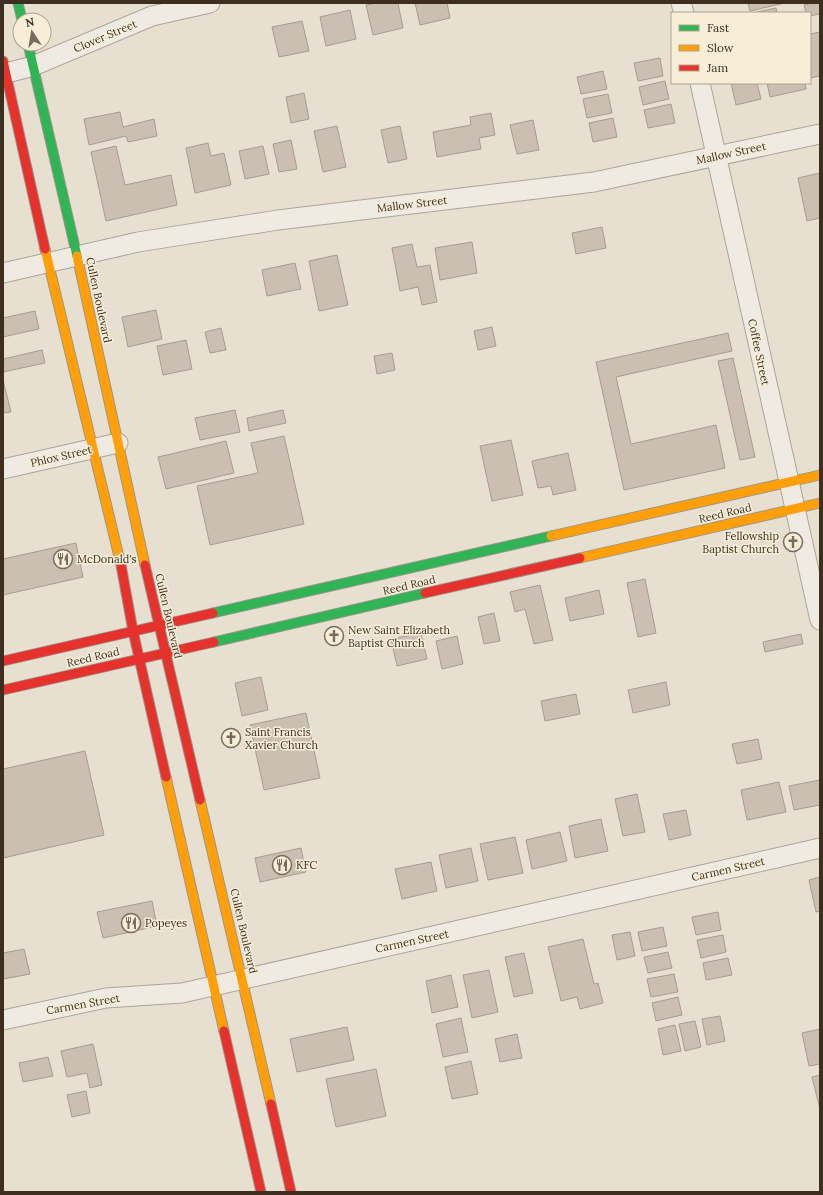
<svg xmlns="http://www.w3.org/2000/svg" width="823" height="1195" font-family="Lora,serif">
<style>
.building{fill:#cbbfb2;stroke:#a89c90}
.lines{fill:none;stroke-linecap:round;stroke-linejoin:round}
.street-casing{stroke:#ada599;stroke-width:21}
.fast-casing{stroke:#9c958a;stroke-width:11}
.slow-casing{stroke:#9c958a;stroke-width:11}
.jam-casing{stroke:#9c958a;stroke-width:11}
.street{stroke:#efebe3;stroke-width:19}
.fast{stroke:#30b455;stroke-width:9}
.slow{stroke:#ff9f0a;stroke-width:9}
.jam{stroke:#e5322d;stroke-width:9}
.labels{text-anchor:middle;dominant-baseline:central;stroke-width:3;stroke-linejoin:round;paint-order:stroke}
.street-label{font-size:11px;fill:#3d2e20;stroke:#f7eed8}
.poi-label{font-size:11px;fill:#3d2e20;stroke:#f7eed8;text-anchor:start}
</style>
<rect width="100%" height="100%" fill="#e7e0d1"/>
<g class="building">
<path d="M377,3H398L403,28L373,35L366,5Z"/>
<path d="M415,3H447L450,18L420,25Z"/>
<path d="M748,3H785L750,11Z"/>
<path d="M812,3H820V18L819,14L810,16V13H806L804,5Z"/>
<path d="M776,8L777,13H753Z"/>
<path d="M350,10L356,39L326,46L320,17Z"/>
<path d="M302,21L309,51L279,57L272,27Z"/>
<path d="M820,32V76L810,78V34Z"/>
<path d="M660,58L663,76L638,81L634,63Z"/>
<path d="M603,71L607,89L581,94L577,77Z"/>
<path d="M665,81L669,99L643,105L639,87Z"/>
<path d="M731,83H757L761,99L736,105Z"/>
<path d="M767,83H805L806,89L770,97Z"/>
<path d="M304,93L309,119L291,123L286,97Z"/>
<path d="M608,94L612,113L587,118L583,99Z"/>
<path d="M671,104L675,123L648,128L644,110Z"/>
<path d="M120,112L123,127L154,119L157,136L128,142L126,136L89,145L84,119Z"/>
<path d="M491,113L495,135L479,138L481,149L437,157L433,132L471,125L470,117Z"/>
<path d="M613,118L617,137L593,142L589,123Z"/>
<path d="M533,120L539,150L517,154L510,125Z"/>
<path d="M337,126L346,167L323,172L314,131Z"/>
<path d="M400,126L407,159L388,163L381,130Z"/>
<path d="M291,140L297,169L279,172L273,144Z"/>
<path d="M208,143L211,156L224,153L231,185L195,193L186,148Z"/>
<path d="M116,146L125,185L171,175L177,205L106,221L91,152Z"/>
<path d="M263,146L269,174L245,179L239,151Z"/>
<path d="M820,173V218L807,221L798,178Z"/>
<path d="M602,227L606,248L576,254L572,233Z"/>
<path d="M472,242L477,273L440,280L435,248Z"/>
<path d="M412,244L417,267L430,265L437,302L422,305L418,287L400,291L392,248Z"/>
<path d="M337,255L348,305L319,311L309,261Z"/>
<path d="M295,263L301,289L267,296L262,270Z"/>
<path d="M156,310L162,339L128,347L122,317Z"/>
<path d="M35,311L39,329L3,337V318Z"/>
<path d="M492,327L496,346L478,350L474,331Z"/>
<path d="M221,328L226,350L210,353L205,332Z"/>
<path d="M728,333L732,351L616,377L631,444L716,425L725,468L624,490L596,362Z"/>
<path d="M186,340L192,369L163,375L157,346Z"/>
<path d="M42,350L45,363L3,372V359Z"/>
<path d="M392,353L395,370L377,374L374,356Z"/>
<path d="M733,358L755,457L740,460L718,361Z"/>
<path d="M3,380L11,412L3,413Z"/>
<path d="M235,410L240,432L200,440L195,418Z"/>
<path d="M283,410L286,423L249,431L247,418Z"/>
<path d="M284,436L304,524L210,545L197,486L258,473L251,443Z"/>
<path d="M511,440L523,495L492,501L480,446Z"/>
<path d="M226,441L234,473L166,489L158,457Z"/>
<path d="M568,453L576,490L553,495L551,486L538,488L532,461Z"/>
<path d="M76,543L83,577L3,595V559Z"/>
<path d="M645,579L656,633L638,637L627,583Z"/>
<path d="M540,585L553,640L534,644L525,609L515,612L510,592Z"/>
<path d="M599,590L604,614L570,621L565,598Z"/>
<path d="M494,613L500,641L484,644L478,617Z"/>
<path d="M421,633L427,659L397,666L391,639Z"/>
<path d="M801,634L803,644L765,652L763,642Z"/>
<path d="M457,636L463,664L442,669L436,641Z"/>
<path d="M261,677L268,710L242,716L235,683Z"/>
<path d="M666,682L670,705L633,713L628,690Z"/>
<path d="M576,694L580,714L545,721L541,701Z"/>
<path d="M306,713L320,778L264,790L250,725Z"/>
<path d="M758,739L762,759L737,764L732,744Z"/>
<path d="M85,751L104,835L3,858V769Z"/>
<path d="M820,780V805L794,810L789,786Z"/>
<path d="M779,782L786,812L747,820L741,790Z"/>
<path d="M637,794L645,832L623,836L615,799Z"/>
<path d="M686,810L691,835L669,840L663,814Z"/>
<path d="M601,819L608,851L575,858L569,826Z"/>
<path d="M560,832L567,861L532,869L526,840Z"/>
<path d="M515,837L523,873L488,880L480,844Z"/>
<path d="M301,848L306,872L260,882L255,858Z"/>
<path d="M471,848L478,881L446,888L439,855Z"/>
<path d="M431,862L437,891L402,899L395,869Z"/>
<path d="M820,877V911L816,912L809,880Z"/>
<path d="M152,901L157,926L103,938L97,912Z"/>
<path d="M718,912L721,930L696,935L692,917Z"/>
<path d="M663,927L667,946L642,951L638,932Z"/>
<path d="M630,932L635,956L617,960L612,935Z"/>
<path d="M723,935L726,952L701,958L697,940Z"/>
<path d="M583,939L594,984L598,983L603,1003L580,1009L577,997L561,1001L548,947Z"/>
<path d="M24,949L30,974L3,979V953Z"/>
<path d="M668,952L672,968L648,973L644,957Z"/>
<path d="M524,953L533,993L514,997L505,957Z"/>
<path d="M728,958L732,975L706,980L703,963Z"/>
<path d="M489,970L498,1012L472,1018L463,975Z"/>
<path d="M674,974L678,992L651,997L647,979Z"/>
<path d="M451,975L458,1007L432,1013L426,981Z"/>
<path d="M678,997L682,1015L656,1021L652,1003Z"/>
<path d="M720,1016L725,1041L707,1045L702,1019Z"/>
<path d="M461,1018L468,1052L443,1057L436,1024Z"/>
<path d="M695,1021L701,1047L685,1051L679,1024Z"/>
<path d="M675,1025L681,1051L663,1055L658,1029Z"/>
<path d="M347,1027L354,1060L297,1072L290,1039Z"/>
<path d="M820,1029V1064L809,1066L802,1033Z"/>
<path d="M517,1034L522,1058L500,1062L495,1039Z"/>
<path d="M93,1044L102,1085L90,1088L87,1073L67,1077L61,1051Z"/>
<path d="M48,1057L53,1076L23,1082L19,1063Z"/>
<path d="M471,1061L478,1094L452,1099L445,1067Z"/>
<path d="M376,1069L386,1116L336,1127L326,1079Z"/>
<path d="M820,1075V1109L812,1077Z"/>
<path d="M86,1091L90,1113L72,1117L67,1095Z"/>
</g>
<g class="lines">
<defs>
<g id="street">
<path d="M681,3L684,13"/>
<path d="M3,74L33,66L152,16L210,3"/>
<path d="M700,83L820,620"/>
<path d="M3,273L138,242L278,220L594,182L820,134"/>
<path d="M3,469L118,443"/>
<path d="M3,1020L106,998L182,993L820,848"/>
</g>
<g id="fast">
<path d="M18,3L22,20"/>
<path d="M28,44L77,256"/>
<path d="M213,613L551,536"/>
<path d="M214,642L425,593"/>
</g>
<g id="slow">
<path d="M45,249L121,565"/>
<path d="M77,256L145,565"/>
<path d="M551,536L820,475"/>
<path d="M580,558L820,503"/>
<path d="M166,777L224,1031"/>
<path d="M200,800L271,1104"/>
</g>
<g id="jam">
<path d="M3,61L45,249"/>
<path d="M121,565L133,631L166,777"/>
<path d="M145,565L200,800"/>
<path d="M425,593L580,558"/>
<path d="M3,661L213,613"/>
<path d="M3,690L214,642"/>
<path d="M224,1031L261,1192"/>
<path d="M271,1104L291,1192"/>
</g>
</defs>
<use href="#street" class="street-casing"/>
<use href="#fast" class="fast-casing"/>
<use href="#slow" class="slow-casing"/>
<use href="#jam" class="jam-casing"/>
<use href="#street" class="street"/>
<use href="#fast" class="fast"/>
<use href="#slow" class="slow"/>
<use href="#jam" class="jam"/>
</g>
<defs>
<symbol id="church-ring" viewBox="-11 -11 22 22"><circle r="9.5" fill="#f7eed8" stroke="#786c5e" stroke-width="1.5"/><path d="M-1.2-6h2.4v3.5h3.3v2.4h-3.3V6h-2.4V-.1h-3.3v-2.4h3.3Z" fill="#786c5e"/></symbol>
<symbol id="restaurant-ring" viewBox="-11 -11 22 22"><circle r="9.5" fill="#f7eed8" stroke="#786c5e" stroke-width="1.5"/><path d="M-5-6h1v4h1v-4h1v4h1v-4h1v5L-1.5 .5V6h-2V.5L-5-1ZM5-6V6H3V1.5H1.5Q1.5-4 5-6Z" fill="#786c5e"/></symbol>
</defs>
<g fill-rule="evenodd">
<use href="#church-ring" x="782" y="531" width="22" height="22"/>
<use href="#restaurant-ring" x="52" y="548" width="22" height="22"/>
<use href="#church-ring" x="323" y="625" width="22" height="22"/>
<use href="#church-ring" x="220" y="727" width="22" height="22"/>
<use href="#restaurant-ring" x="271" y="854" width="22" height="22"/>
<use href="#restaurant-ring" x="120" y="912" width="22" height="22"/>
</g>
<g class="labels">
<g class="street-label">
<text transform="translate(105 36) rotate(-23)">Clover Street</text>
<text transform="translate(731 153) rotate(-12)">Mallow Street</text>
<text transform="translate(412 204) rotate(-7)">Mallow Street</text>
<text transform="translate(99 300) rotate(78)">Cullen Boulevard</text>
<text transform="translate(759 352) rotate(78)">Coffee Street</text>
<text transform="translate(61 456) rotate(-13)">Phlox Street</text>
<text transform="translate(725 513) rotate(-13)">Reed Road</text>
<text transform="translate(409 585) rotate(-13)">Reed Road</text>
<text transform="translate(169 616) rotate(77)">Cullen Boulevard</text>
<text transform="translate(93 657) rotate(-13)">Reed Road</text>
<text transform="translate(728 869) rotate(-13)">Carmen Street</text>
<text transform="translate(244 931) rotate(77)">Cullen Boulevard</text>
<text transform="translate(412 941) rotate(-12)">Carmen Street</text>
<text transform="translate(83 1004) rotate(-10)">Carmen Street</text>
</g>
<g class="poi-label">
<text x="779" y="536" text-anchor="end">Fellowship<tspan x="779" dy="13">Baptist Church</tspan></text>
<text x="77" y="559">McDonald's</text>
<text x="348" y="630">New Saint Elizabeth<tspan x="348" dy="13">Baptist Church</tspan></text>
<text x="245" y="732">Saint Francis<tspan x="245" dy="13">Xavier Church</tspan></text>
<text x="296" y="865">KFC</text>
<text x="145" y="923">Popeyes</text>
</g>
</g>
<rect width="823" height="1195" fill="none" stroke="#3d2e20" stroke-width="8"/>
<rect x="671" y="12" width="140" height="72" fill="#f7eed8" stroke="#ada18e"/>
<rect x="679" y="25" width="20" height="6" fill="#30b455" stroke="#ada18e"/>
<text x="707" y="32" font-size="12" fill="#3d2e20">Fast</text>
<rect x="679" y="45" width="20" height="6" fill="#ff9f0a" stroke="#ada18e"/>
<text x="707" y="52" font-size="12" fill="#3d2e20">Slow</text>
<rect x="679" y="65" width="20" height="6" fill="#e5322d" stroke="#ada18e"/>
<text x="707" y="72" font-size="12" fill="#3d2e20">Jam</text>
<g transform="translate(32 32) rotate(348)"><circle r="19" fill="#f7eed8" stroke="#ada18e"/>
<path d="M0-3L7 15L0 10L-7 15Z" fill="#786c5e"/>
<text y="-6" font-size="11" font-weight="bold" text-anchor="middle" fill="#3d2e20">N</text>
</g>
</svg>
